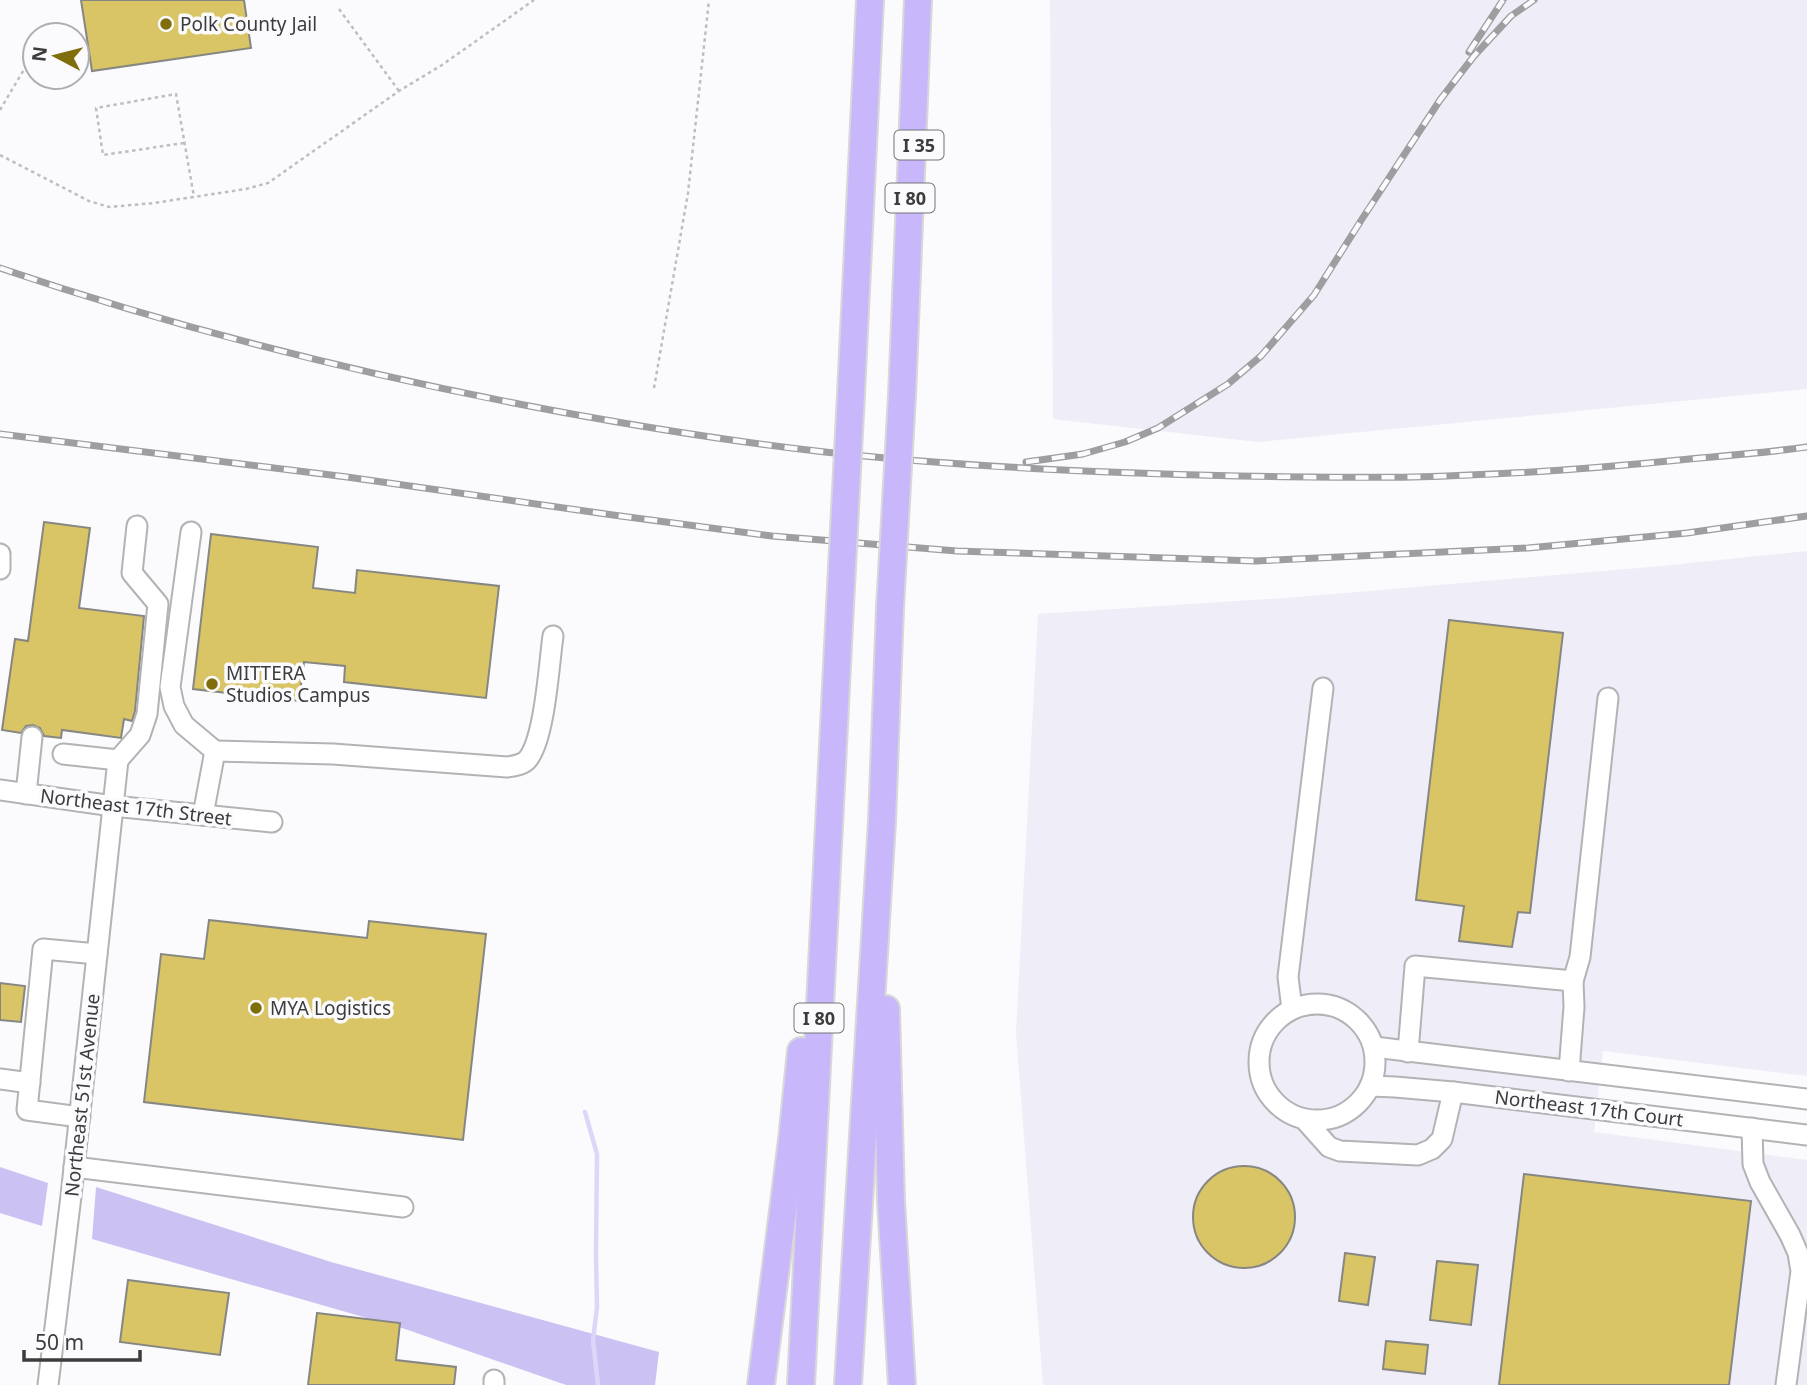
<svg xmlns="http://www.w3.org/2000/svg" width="1807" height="1385" font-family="'Noto Sans',sans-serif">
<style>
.built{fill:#efedf7}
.green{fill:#ccc1f3}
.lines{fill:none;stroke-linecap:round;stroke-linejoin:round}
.stream{stroke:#ddd6f8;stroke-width:4.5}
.building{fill:#d9c566;stroke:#868683;stroke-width:2}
.minor-casing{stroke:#b3b2b5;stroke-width:23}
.highway-casing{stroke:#d8d8d8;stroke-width:30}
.path{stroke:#bebdbf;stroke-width:2.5;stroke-dasharray:3.5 3.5;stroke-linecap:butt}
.minor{stroke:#fff;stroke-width:19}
.highway{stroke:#c8b8fb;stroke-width:26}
.rail-casing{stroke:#9e9ea0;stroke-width:7}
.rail{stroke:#fbfafd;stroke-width:4.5;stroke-dasharray:13;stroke-linecap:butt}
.highway-bridge-casing{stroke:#d8d8d8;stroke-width:30;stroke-linecap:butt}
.highway-bridge{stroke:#c8b8fb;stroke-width:26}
.poi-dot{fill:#7f6e0b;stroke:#fbfafd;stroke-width:2.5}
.labels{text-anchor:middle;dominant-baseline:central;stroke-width:7;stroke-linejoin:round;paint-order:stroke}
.shield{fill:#fbfafd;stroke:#757577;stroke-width:2}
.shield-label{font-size:18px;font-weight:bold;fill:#3c3c3d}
.poi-label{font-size:19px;fill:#3c3c3d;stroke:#fbfafd;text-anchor:start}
.street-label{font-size:19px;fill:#3c3c3d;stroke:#fbfafd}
</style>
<rect width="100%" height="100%" fill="#fbfafd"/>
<g class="built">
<path d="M1050,0H1807V389L1258,442L1053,419Z"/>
<path d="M1807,551V1076L1603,1051L1594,1132L1807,1160V1385H1043L1016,1032L1038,614L1299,597L1662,566Z"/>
</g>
<g class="green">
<path d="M0,1167L48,1183L42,1226L0,1213Z"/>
<path d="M96,1187L331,1262L659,1352L655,1385H566L405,1329L92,1239Z"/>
</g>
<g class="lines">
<path class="stream" d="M585,1112L597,1154L596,1255L597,1307L593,1340L598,1385"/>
</g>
<g class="building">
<path d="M81,0H244L251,48L92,71Z"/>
<path d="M44,522L90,528L79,608L144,616L135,711L132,721L124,719L121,738L62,730L61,738L44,736L40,728L33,725L26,726L21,733L2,730L15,639L28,641Z"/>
<path d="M211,534L318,547L313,588L355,593L357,570L499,586L486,698L344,682L345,666L304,662L299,701L193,689Z"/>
<path d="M1449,620L1563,633L1530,913L1518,912L1512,947L1459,941L1464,906L1416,900Z"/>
<path d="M209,920L367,938L369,921L486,934L463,1140L144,1102L161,954L204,959Z"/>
<path d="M0,983L25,986L21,1022L0,1020Z"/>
<circle cx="1244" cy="1217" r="51"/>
<path d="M1524,1174L1751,1201L1729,1385H1499Z"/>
<path d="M1345,1253L1375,1257L1368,1305L1339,1301Z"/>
<path d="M1437,1261L1478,1265L1471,1325L1430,1320Z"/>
<path d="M128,1280L229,1293L220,1355L120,1342Z"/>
<path d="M317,1313L400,1323L396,1360L456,1367L454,1385H308Z"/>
<path d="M1386,1341L1428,1345L1425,1374L1383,1369Z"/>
</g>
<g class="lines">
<defs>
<g id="minor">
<path d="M191,532L170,687L174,706L184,725L215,751L203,815"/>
<path d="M0,554V569"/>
<path d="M215,751L333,754L507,767C514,766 522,765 527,760C545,740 549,663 553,636"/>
<path d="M118,760L140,735L147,714L158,604L132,573L137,526"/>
<path d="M0,790L113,806L272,822"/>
<path d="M26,794L32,737"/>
<path d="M1573,981L1580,957L1608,698"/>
<circle cx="1317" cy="1062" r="58"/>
<path d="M1292,1009L1288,977L1323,688"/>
<path d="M1374,1047L1807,1099"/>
<path d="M1408,1052L1415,966L1573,981L1574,1007L1569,1071"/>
<path d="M0,1079L30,1083"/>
<path d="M1370,1086L1395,1087L1453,1092L1807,1135"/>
<path d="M80,1117L27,1110L43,949L97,954"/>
<path d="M1304,1119L1329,1147L1340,1151L1418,1155L1432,1149L1442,1139L1453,1092"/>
<path d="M1752,1128L1753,1164L1760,1182L1790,1235L1798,1253L1801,1271L1786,1385"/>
<path d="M74,1167L403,1207"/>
<path d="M48,1385L71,1196L118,760L63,754"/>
<path d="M494,1385V1380"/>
</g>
<g id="highway">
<path d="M851,394L870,0"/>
<path d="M902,396L918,0"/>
<path d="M886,1009L891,1201L902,1385"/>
<path d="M761,1385L792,1140L801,1051"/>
<path d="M801,1385L840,606"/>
<path d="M848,1385L882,821L890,608"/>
</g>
</defs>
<use href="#minor" class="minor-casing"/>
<use href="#highway" class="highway-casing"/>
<g class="path">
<path d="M339,9L399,91"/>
<path d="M57,35L58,34"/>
<path d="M0,110L35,51"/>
<path d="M184,143L103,155L96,108L176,94L194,197"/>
<path d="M0,155L89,201L109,207L154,203L246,189L268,183L399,91L442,65L534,0"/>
<path d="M654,388L688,193L709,0"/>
</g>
<use href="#minor" class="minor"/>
<use href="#highway" class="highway"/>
<defs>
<g id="rail">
<path d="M1469,52L1503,0"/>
<path d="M0,268C183,330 371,377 561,412C648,428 736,442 825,452C962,467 1100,473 1238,476C1296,477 1355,478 1413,477C1502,475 1590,469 1679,460C1722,456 1764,453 1807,447"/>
<path d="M0,434L347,477L613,515L772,536L957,551L1256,561L1528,548L1687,533L1807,516"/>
<path d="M1026,462L1083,454L1125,442L1158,428L1228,384L1261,356L1314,295L1362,219L1440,100L1474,56L1511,16L1534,0"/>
</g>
</defs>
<use href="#rail" class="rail-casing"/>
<use href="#rail" class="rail"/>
<defs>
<g id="highway-bridge">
<path d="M840,606L851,394"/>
<path d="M890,608L902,396"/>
</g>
</defs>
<use href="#highway-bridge" class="highway-bridge-casing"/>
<use href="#highway-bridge" class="highway-bridge"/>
</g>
<g class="poi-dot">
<circle cx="166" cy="24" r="7"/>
<circle cx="212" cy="684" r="7"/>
<circle cx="256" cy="1008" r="7"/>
</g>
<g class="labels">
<g class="shield">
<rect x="894.5" y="130.5" width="49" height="29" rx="5"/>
<rect x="885.5" y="183.5" width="49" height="29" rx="5"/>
<rect x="794.5" y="1003.5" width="49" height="29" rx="5"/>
</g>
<g class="shield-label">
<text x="919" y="145">I 35</text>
<text x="910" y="198">I 80</text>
<text x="819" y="1018">I 80</text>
</g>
<g class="poi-label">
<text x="180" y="24">Polk County Jail</text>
<text x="226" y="673">MITTERA<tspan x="226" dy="22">Studios Campus</tspan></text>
<text x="270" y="1008">MYA Logistics</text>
</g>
<g class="street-label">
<text transform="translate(136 807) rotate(7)">Northeast 17th Street</text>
<text transform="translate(82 1095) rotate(-84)">Northeast 51st Avenue</text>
<text transform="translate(1589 1108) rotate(7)">Northeast 17th Court</text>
</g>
</g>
<g transform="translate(56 56) rotate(277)"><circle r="33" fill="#fbfafd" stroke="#afaeb0" stroke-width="2"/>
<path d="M0-5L12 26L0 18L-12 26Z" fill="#7f6e0b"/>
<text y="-10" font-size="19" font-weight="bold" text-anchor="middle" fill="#3c3c3d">N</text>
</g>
<path d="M24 1350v10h116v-10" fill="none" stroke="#3c3c3d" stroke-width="3.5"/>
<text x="35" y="1350" font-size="21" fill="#3c3c3d" stroke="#fbfafd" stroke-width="5" paint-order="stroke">50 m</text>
</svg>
